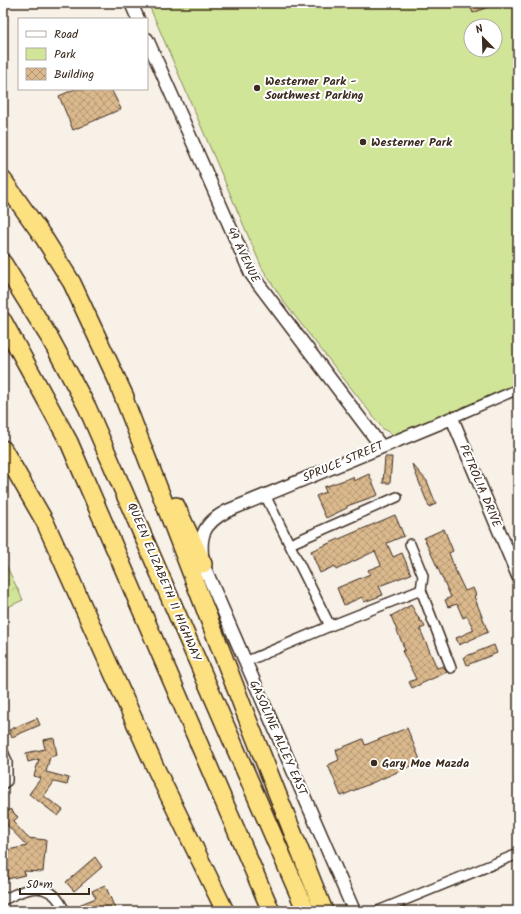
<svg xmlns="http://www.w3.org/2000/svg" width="521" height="914" font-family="Kalam,sans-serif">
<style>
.forest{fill:url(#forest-crowns);stroke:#86885c}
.park{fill:#d1e599;stroke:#86885c;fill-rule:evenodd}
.building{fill:url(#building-cross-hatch);stroke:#3b2a1e}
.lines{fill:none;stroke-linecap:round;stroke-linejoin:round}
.minor-casing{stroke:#3b2a1e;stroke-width:12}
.tertiary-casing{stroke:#3b2a1e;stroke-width:15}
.motorway-casing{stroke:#3b2a1e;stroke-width:20}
.minor{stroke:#fff;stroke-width:9}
.tertiary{stroke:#fff;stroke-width:12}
.motorway{stroke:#fde080;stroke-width:17}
.poi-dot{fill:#3b2a1e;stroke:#fff;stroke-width:1.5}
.labels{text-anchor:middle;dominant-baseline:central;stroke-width:4;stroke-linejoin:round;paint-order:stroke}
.poi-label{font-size:12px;font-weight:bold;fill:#3b2a1e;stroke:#fff;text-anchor:start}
.street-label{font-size:12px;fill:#3b2a1e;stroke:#fff}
</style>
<defs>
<pattern id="forest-crowns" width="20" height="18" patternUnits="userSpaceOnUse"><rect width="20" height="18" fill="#d1e599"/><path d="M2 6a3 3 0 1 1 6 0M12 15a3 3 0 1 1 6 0" fill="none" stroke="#b4c583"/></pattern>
<pattern id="building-cross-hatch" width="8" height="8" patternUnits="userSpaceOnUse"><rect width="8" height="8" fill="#dbb98d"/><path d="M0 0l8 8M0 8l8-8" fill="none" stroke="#b39773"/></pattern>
</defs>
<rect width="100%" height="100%" fill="#f8f1e8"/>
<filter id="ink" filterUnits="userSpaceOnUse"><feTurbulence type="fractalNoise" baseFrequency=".025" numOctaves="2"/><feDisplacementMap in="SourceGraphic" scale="8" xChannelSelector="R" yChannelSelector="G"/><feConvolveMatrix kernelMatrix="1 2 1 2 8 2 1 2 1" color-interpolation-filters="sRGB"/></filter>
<g filter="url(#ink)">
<path class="forest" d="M3,559L23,600L3,609Z"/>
<path class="park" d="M148,3H518V385L397,437L383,429L284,302L262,268ZM471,26H495V50H471Z"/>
<g class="building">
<path d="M469,3H497L473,13Z"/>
<path d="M75,89H111L121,109L73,130L59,96Z"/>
<path d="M385,457H392L390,483H383Z"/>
<path d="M412,464L427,481L436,504L429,507Z"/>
<path d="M369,474L378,495L347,506V508L326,518L316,496L326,492L324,487L353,477L354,481Z"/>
<path d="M395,515L404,536L387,543L393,557L402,553L411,574L379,586L383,595L364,602L362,597L344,605L337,588L370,574L368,570L381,565L375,551L336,570L335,566L320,573L311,551Z"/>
<path d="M444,529L453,551L449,553L456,572L465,591L473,588L476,595L474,596L488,632L459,645L456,638L474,630L467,616L463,618L457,604L448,607L445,600L451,597L424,538Z"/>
<path d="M411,605L421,622L422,621L425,627L420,629L437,668L444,666L447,672L412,688L409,682L416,679L402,651L405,650L391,616Z"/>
<path d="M494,645L497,653L467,665L464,657Z"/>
<path d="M37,718L40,725L12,737L9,730Z"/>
<path d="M407,728L421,762L341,796L328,765L339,760L336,750L363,739L365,745Z"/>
<path d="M54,738L57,755L50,757L46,772L69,778L67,785L54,782L44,796L63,810L58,816L29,794L41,778L34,776L39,759L28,762L26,753L45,749L43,740Z"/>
<path d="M10,809L18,817L13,822L28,838L46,840L43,872L24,871L25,875L3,880V851L27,846L3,821V816Z"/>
<path d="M95,857L102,867L74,891L66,882Z"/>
<path d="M105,885L116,911H84L81,904L96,898L92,891Z"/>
</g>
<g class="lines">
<defs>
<g id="minor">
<path d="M452,418L518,389"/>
<path d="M265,495L330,626"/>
<path d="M290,544L397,497"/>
<path d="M410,544L423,576L421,590L451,668"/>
<path d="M245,662L330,626L421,590"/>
<path d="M3,752L7,761V781L3,784"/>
<path d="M3,900C20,892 37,881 54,895C58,898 62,906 65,911"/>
<path d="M378,911L518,854"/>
</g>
<g id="tertiary">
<path d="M131,3L138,19"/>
<path d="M147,39L251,274L381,446"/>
<path d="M354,911L203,564C199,537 202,524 227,511L452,418L518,576"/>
</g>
<g id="motorway">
<path d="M3,180L44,238L72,283L125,397"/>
<path d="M3,263L51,340L87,407L306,911"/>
<path d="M3,321L69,442L271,911"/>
<path d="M120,388L244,710L324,911"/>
<path d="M3,449L45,522L156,769L225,911"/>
<path d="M176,506L203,564"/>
</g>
</defs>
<use href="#minor" class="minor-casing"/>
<use href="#tertiary" class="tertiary-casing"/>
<use href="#motorway" class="motorway-casing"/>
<use href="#minor" class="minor"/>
<use href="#tertiary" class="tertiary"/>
<use href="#motorway" class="motorway"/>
</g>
</g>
<g class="poi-dot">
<circle cx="257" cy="88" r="4"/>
<circle cx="363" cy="142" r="4"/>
<circle cx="374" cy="763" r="4"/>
</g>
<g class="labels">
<g class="poi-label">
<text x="265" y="81">Westerner Park -<tspan x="265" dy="14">Southwest Parking</tspan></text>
<text x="371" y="142">Westerner Park</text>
<text x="382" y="763">Gary Moe Mazda</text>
</g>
<g class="street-label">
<text transform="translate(243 255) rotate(64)">49 AVENUE</text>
<text transform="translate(343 462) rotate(-23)">SPRUCE STREET</text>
<text transform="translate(480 486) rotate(67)">PETROLIA DRIVE</text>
<text transform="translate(164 582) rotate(67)">QUEEN ELIZABETH II HIGHWAY</text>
<text transform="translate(278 738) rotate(66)">GASOLINE ALLEY EAST</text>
</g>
</g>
<rect width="521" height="914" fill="none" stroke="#fff" stroke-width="16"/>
<rect x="8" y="8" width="505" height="898" fill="none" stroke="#3b2a1e" stroke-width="1.5" filter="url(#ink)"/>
<rect x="18" y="18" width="130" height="72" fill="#ffffff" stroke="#b1aaa5"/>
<rect x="26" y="31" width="20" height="6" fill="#ffffff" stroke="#b1aaa5"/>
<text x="54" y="38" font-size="12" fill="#3b2a1e">Road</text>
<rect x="26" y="48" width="20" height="12" fill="#d1e599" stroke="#b1aaa5"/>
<text x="54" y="58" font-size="12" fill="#3b2a1e">Park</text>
<rect x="26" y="68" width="20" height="12" fill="url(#building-cross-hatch)" stroke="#b1aaa5"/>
<text x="54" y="78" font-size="12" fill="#3b2a1e">Building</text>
<g transform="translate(483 38) rotate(337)"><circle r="19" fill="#ffffff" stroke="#b1aaa5"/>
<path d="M0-3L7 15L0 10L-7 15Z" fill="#3b2a1e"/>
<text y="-6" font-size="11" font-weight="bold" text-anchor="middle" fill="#3b2a1e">N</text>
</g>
<path d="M20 888v6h69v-6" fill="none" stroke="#3b2a1e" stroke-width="2"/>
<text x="26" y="888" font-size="12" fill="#3b2a1e" stroke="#ffffff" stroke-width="3" paint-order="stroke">50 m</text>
</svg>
